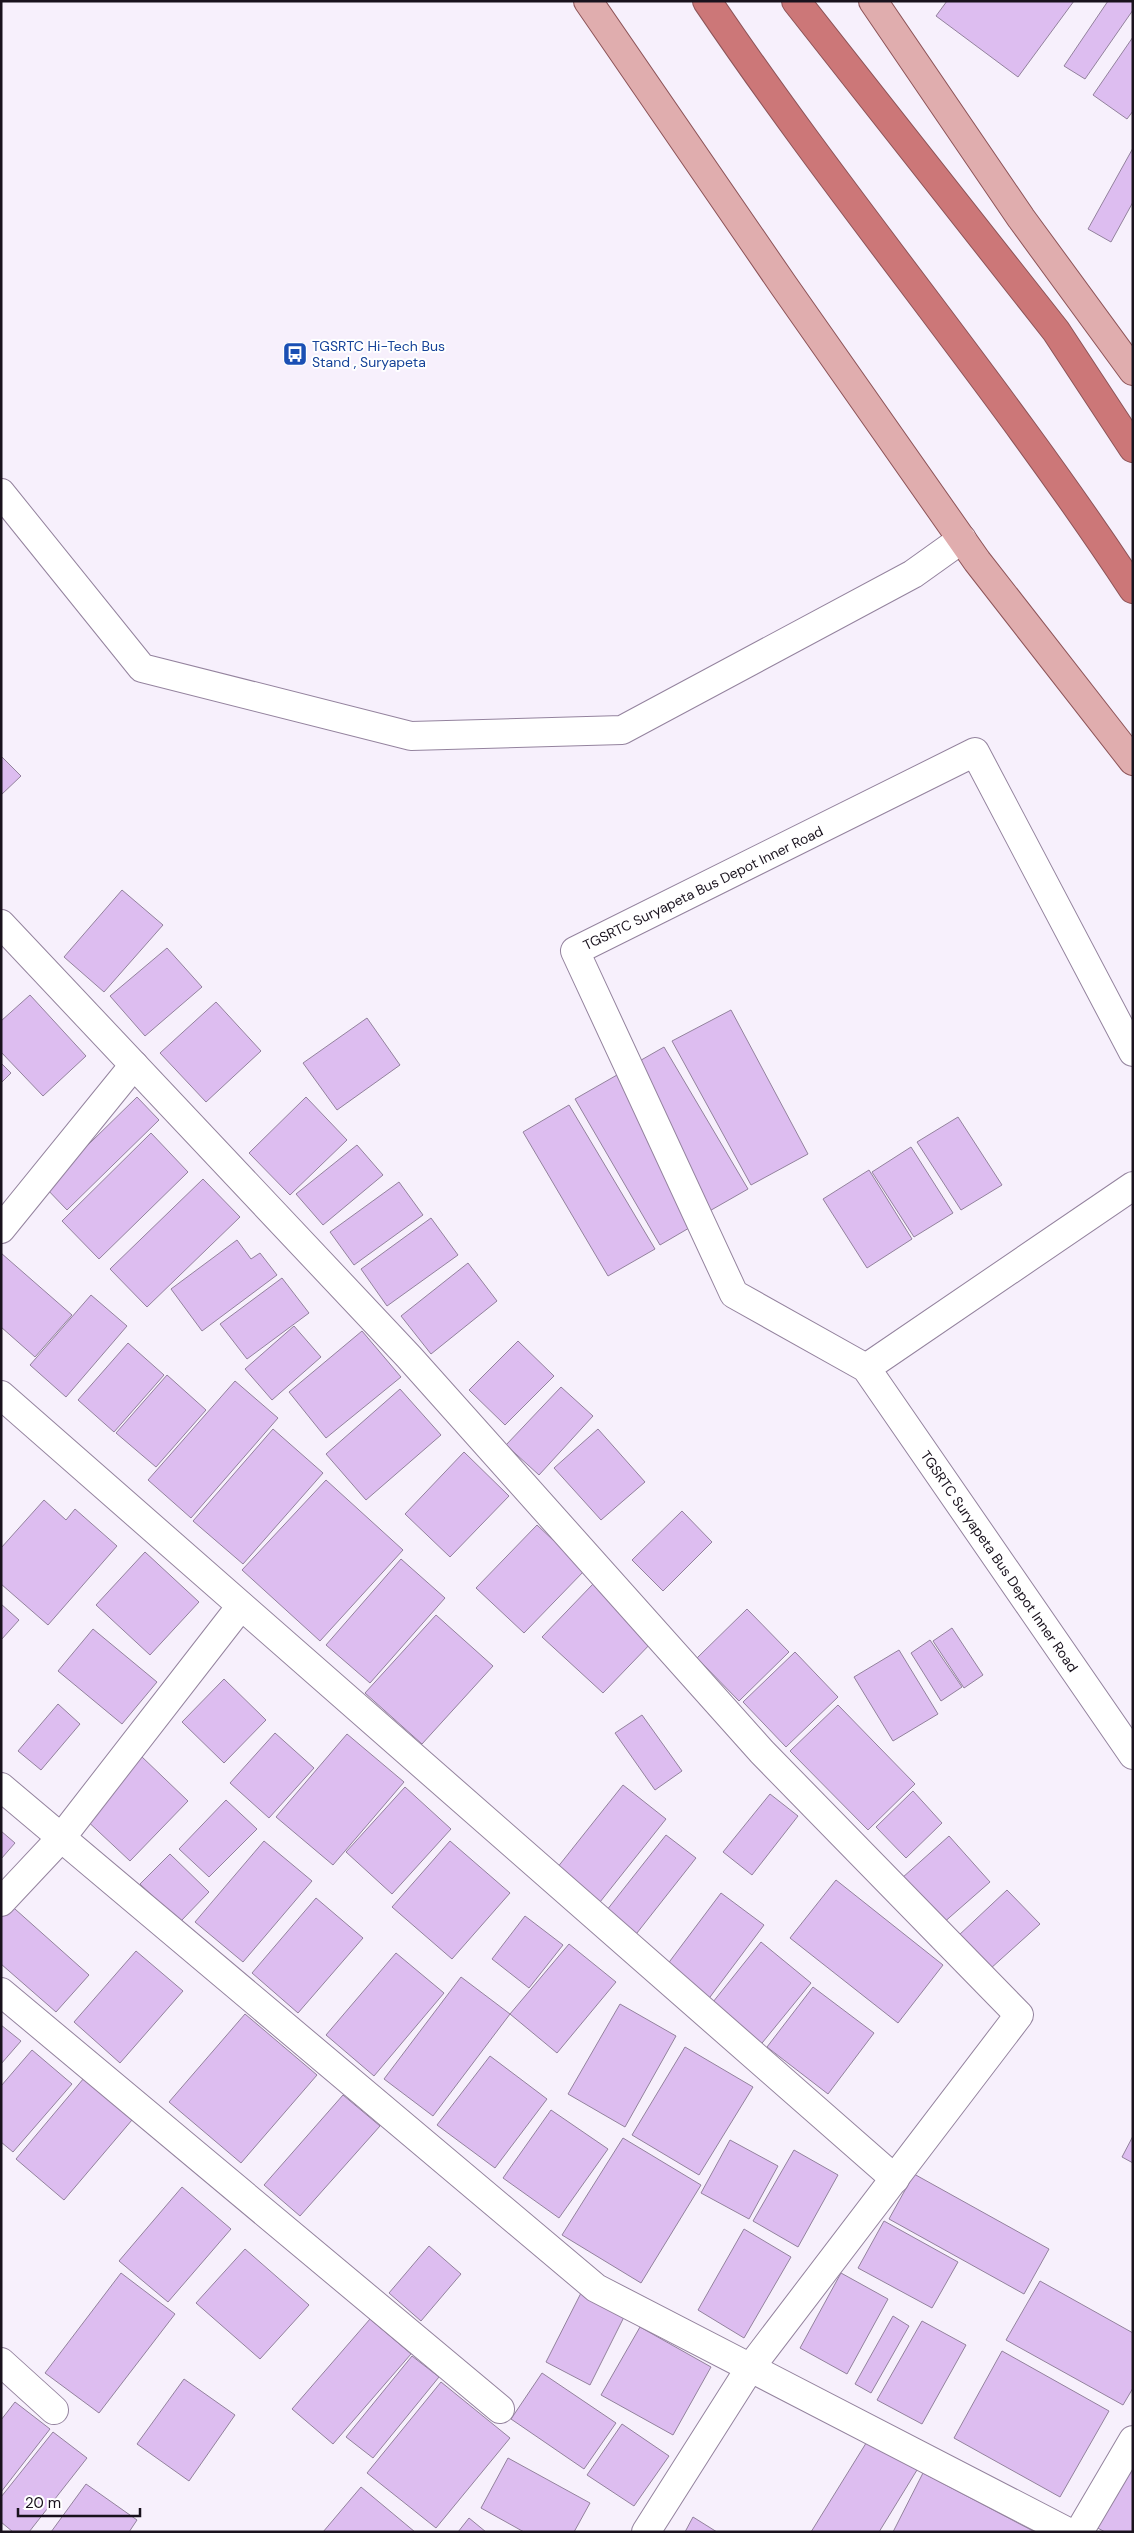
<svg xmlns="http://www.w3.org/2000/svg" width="1134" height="2533" font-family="'DM Sans',sans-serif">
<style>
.building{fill:#ddbdf0;stroke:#93829d}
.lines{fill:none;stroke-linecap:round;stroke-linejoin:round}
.minor-casing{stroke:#94839e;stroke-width:30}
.major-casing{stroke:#8d5458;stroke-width:30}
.highway-casing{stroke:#8d5458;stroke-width:30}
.minor{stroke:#fff;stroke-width:28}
.major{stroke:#e0adae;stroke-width:28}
.highway{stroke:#cc7778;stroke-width:28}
.labels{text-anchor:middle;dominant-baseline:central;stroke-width:4;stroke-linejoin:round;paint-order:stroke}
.transit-label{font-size:14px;fill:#164399;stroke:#fff;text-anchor:start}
.street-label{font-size:14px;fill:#19121d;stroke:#fff}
</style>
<rect width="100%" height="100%" fill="#f7f0fc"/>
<g class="building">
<path d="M947,1H1074L1018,77L936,16Z"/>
<path d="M1108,1H1133V10L1085,79L1064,66Z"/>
<path d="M1133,37V111L1127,119L1093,95Z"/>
<path d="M1133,148V202L1111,242L1088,229Z"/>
<path d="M1,756L21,776L1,795Z"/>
<path d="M122,890L163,925L104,992L64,957Z"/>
<path d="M167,948L202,987L145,1036L110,996Z"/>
<path d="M30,995L86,1056L43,1096L1,1052V1021Z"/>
<path d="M216,1002L261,1051L206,1102L160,1053Z"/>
<path d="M731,1010L808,1154L751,1185L672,1041Z"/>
<path d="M367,1018L400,1065L337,1110L303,1063Z"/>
<path d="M664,1047L748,1189L706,1213L622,1071Z"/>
<path d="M1,1063L11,1073L1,1083Z"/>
<path d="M617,1075L701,1221L660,1245L575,1099Z"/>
<path d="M137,1097L159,1120L67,1210L45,1187Z"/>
<path d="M306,1097L347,1140L290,1195L249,1153Z"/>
<path d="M569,1105L655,1249L608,1276L523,1132Z"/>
<path d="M958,1117L1002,1185L961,1210L917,1142Z"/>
<path d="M151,1133L188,1172L99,1259L62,1221Z"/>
<path d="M357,1145L383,1175L323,1225L296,1194Z"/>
<path d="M911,1147L953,1213L914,1237L872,1172Z"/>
<path d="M869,1170L912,1239L867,1268L823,1199Z"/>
<path d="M203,1179L240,1217L147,1307L110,1269Z"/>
<path d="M399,1182L423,1215L354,1265L330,1232Z"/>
<path d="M431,1218L458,1255L387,1306L361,1269Z"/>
<path d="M237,1240L251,1259L260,1253L277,1275L202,1331L171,1289Z"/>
<path d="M1,1253L72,1315L35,1357L1,1327Z"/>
<path d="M468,1263L497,1301L431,1354L401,1316Z"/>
<path d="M282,1278L309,1313L247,1359L220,1324Z"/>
<path d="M91,1295L127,1326L66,1397L30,1365Z"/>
<path d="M294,1326L321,1357L272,1400L245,1369Z"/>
<path d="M362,1331L401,1377L326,1438L289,1392Z"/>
<path d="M518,1341L554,1376L505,1425L469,1390Z"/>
<path d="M128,1343L164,1375L114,1432L78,1400Z"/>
<path d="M167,1375L206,1410L156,1467L116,1433Z"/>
<path d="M235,1381L278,1418L191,1518L148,1480Z"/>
<path d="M561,1387L593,1416L539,1475L506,1445Z"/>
<path d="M400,1389L441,1435L366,1500L326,1454Z"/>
<path d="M273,1429L323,1473L243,1564L193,1521Z"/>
<path d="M598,1429L645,1482L601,1520L554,1468Z"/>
<path d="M464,1452L509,1496L450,1557L405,1514Z"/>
<path d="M326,1480L403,1550L320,1641L242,1570Z"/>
<path d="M44,1500L66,1520L75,1509L117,1546L48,1625L1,1584V1548Z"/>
<path d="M682,1511L712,1542L663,1591L632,1560Z"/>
<path d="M537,1525L585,1570L524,1633L476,1588Z"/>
<path d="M145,1552L199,1602L150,1655L96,1605Z"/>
<path d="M401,1559L445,1598L370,1683L326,1645Z"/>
<path d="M593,1584L654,1640L603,1693L542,1637Z"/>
<path d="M1,1604L19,1620L1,1640Z"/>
<path d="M747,1609L789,1652L739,1701L697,1658Z"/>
<path d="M436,1615L493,1666L422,1744L365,1693Z"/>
<path d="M952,1628L983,1675L964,1688L933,1641Z"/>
<path d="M93,1629L157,1682L122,1724L58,1671Z"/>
<path d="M930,1640L962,1687L941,1701L911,1653Z"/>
<path d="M899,1650L938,1714L893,1741L854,1677Z"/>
<path d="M795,1652L838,1697L786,1747L743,1702Z"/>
<path d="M224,1679L266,1720L224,1763L182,1722Z"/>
<path d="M58,1704L80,1724L41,1770L18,1751Z"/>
<path d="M838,1705L915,1784L868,1830L790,1751Z"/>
<path d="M642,1715L682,1771L655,1790L615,1733Z"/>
<path d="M275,1733L314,1768L269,1818L230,1783Z"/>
<path d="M347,1734L404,1782L333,1865L276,1817Z"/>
<path d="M141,1756L188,1801L130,1861L82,1816Z"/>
<path d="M623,1785L666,1819L600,1902L557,1868Z"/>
<path d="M405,1787L451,1829L392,1894L346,1852Z"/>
<path d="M913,1791L942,1823L906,1858L876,1827Z"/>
<path d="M770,1794L798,1816L752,1875L723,1852Z"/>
<path d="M226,1800L257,1829L209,1877L179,1849Z"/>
<path d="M1,1831L15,1843L1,1859Z"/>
<path d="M666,1835L696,1858L633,1938L603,1915Z"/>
<path d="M949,1836L990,1882L942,1924L902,1878Z"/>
<path d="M264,1841L312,1881L243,1962L195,1922Z"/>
<path d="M450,1841L510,1893L452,1959L392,1907Z"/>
<path d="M170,1854L209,1892L180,1922L140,1884Z"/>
<path d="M836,1880L943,1965L898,2023L790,1938Z"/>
<path d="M1007,1890L1040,1924L990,1969L958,1936Z"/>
<path d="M721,1893L764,1925L707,2001L664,1969Z"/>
<path d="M316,1898L363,1938L298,2013L252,1973Z"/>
<path d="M6,1901L89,1975L56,2012L1,1964V1906Z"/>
<path d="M525,1916L563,1945L529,1988L492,1959Z"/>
<path d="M761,1942L811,1983L758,2048L709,2007Z"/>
<path d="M569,1944L616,1982L557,2053L510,2014Z"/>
<path d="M136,1951L183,1991L120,2063L74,2022Z"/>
<path d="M396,1953L444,1993L374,2076L326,2035Z"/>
<path d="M461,1977L510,2014L433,2116L384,2079Z"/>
<path d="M813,1987L874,2033L828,2094L767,2047Z"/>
<path d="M620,2004L676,2036L625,2127L568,2094Z"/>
<path d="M245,2014L317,2075L241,2163L169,2102Z"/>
<path d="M1,2025L21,2041L1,2064Z"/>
<path d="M685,2047L753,2087L699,2175L632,2135Z"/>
<path d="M32,2050L72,2084L13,2152L1,2142V2086Z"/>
<path d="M490,2056L547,2099L495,2168L437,2125Z"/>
<path d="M84,2078L132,2120L64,2200L16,2159Z"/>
<path d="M343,2095L380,2126L300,2216L264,2185Z"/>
<path d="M551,2110L608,2149L559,2218L503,2178Z"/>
<path d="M1133,2136V2163L1122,2157Z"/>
<path d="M623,2138L701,2185L641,2283L562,2235Z"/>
<path d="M730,2140L778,2166L749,2219L701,2193Z"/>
<path d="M794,2150L838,2175L798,2247L753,2221Z"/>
<path d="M914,2174L1049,2249L1024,2294L889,2219Z"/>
<path d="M182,2187L231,2229L168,2302L119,2261Z"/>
<path d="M884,2221L958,2262L932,2308L858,2268Z"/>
<path d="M744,2229L791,2257L744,2338L698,2310Z"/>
<path d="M429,2246L461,2274L421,2321L389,2293Z"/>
<path d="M245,2249L309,2305L260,2359L196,2303Z"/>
<path d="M121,2273L175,2314L99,2413L45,2373Z"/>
<path d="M841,2273L888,2299L847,2374L800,2348Z"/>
<path d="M1040,2281L1133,2333V2388L1123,2405L1006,2340Z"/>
<path d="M581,2293L625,2315L590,2385L546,2362Z"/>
<path d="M893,2316L909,2326L871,2393L855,2384Z"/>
<path d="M370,2319L411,2354L333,2444L292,2409Z"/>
<path d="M922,2321L966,2345L922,2424L877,2400Z"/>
<path d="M640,2327L711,2367L673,2435L601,2395Z"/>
<path d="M1002,2351L1109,2411L1060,2497L954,2438Z"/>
<path d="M412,2356L439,2377L373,2458L346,2437Z"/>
<path d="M542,2373L616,2423L584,2469L511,2419Z"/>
<path d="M184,2379L235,2415L189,2481L137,2444Z"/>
<path d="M441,2382L510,2438L436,2528L367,2473Z"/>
<path d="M15,2402L50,2429L1,2492V2420Z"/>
<path d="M622,2424L669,2456L634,2506L587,2475Z"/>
<path d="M53,2432L87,2458L29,2532H13L1,2522V2497Z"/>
<path d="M868,2440L917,2470L879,2532H811Z"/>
<path d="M1133,2457V2532H1105L1094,2526Z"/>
<path d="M508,2458L590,2503L574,2532H524L481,2508Z"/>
<path d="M923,2473L1035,2532H893Z"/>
<path d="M86,2484L137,2520L129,2532H51Z"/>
<path d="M361,2487L415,2532H323Z"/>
<path d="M693,2517L717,2532H685Z"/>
<path d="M469,2518L486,2532H458Z"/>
</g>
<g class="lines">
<defs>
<g id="minor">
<path d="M1,493L142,668L411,736L622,730L913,574L962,539"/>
<path d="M1,924L409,1357L762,1752L1019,2015L750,2368L646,2532"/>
<path id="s1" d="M1133,1052L975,752L575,951L734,1294L866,1368L1133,1755"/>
<path d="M1,1229L134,1065"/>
<path d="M866,1368L1133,1186"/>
<path d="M1,1395L895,2179"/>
<path d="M1,1787L596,2288L1068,2532"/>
<path d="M1,1902L61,1838L241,1606"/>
<path d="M1,1992L500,2409"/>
<path d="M1,2362L54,2410"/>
<path d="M1079,2532L1133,2440"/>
</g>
<g id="major">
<path d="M588,1L784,286L977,561L1133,761"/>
<path d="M873,1L1021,218L1133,371"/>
</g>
<g id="highway">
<path d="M707,1C843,202 1000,387 1133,589"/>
<path d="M796,1L1056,331L1133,448"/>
</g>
</defs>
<use href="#minor" class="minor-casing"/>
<use href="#major" class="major-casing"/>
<use href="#highway" class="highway-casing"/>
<use href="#minor" class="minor"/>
<use href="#major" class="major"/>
<use href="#highway" class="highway"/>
</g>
<defs>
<symbol id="bus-square" viewBox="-11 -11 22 22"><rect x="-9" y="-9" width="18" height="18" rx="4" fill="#1a4fb4" stroke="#fff"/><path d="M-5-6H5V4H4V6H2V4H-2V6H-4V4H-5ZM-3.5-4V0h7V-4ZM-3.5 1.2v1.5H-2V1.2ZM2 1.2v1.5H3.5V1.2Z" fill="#fff"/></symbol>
</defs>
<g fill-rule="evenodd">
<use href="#bus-square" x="281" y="340" width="28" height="28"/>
</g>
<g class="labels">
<g class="transit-label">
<text x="312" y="346">TGSRTC Hi-Tech Bus<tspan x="312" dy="16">Stand , Suryapeta</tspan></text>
</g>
<g class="street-label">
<text transform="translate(703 888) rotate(-26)">TGSRTC Suryapeta Bus Depot Inner Road</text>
<text stroke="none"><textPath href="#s1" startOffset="1550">TGSRTC Suryapeta Bus Depot Inner Road</textPath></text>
</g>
</g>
<rect width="1134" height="2533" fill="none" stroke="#19121d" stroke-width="5"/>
<path d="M18 2508v8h122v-8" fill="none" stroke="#19121d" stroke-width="2.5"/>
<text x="25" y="2508" font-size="15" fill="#19121d" stroke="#ffffff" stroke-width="4" paint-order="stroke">20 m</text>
</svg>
